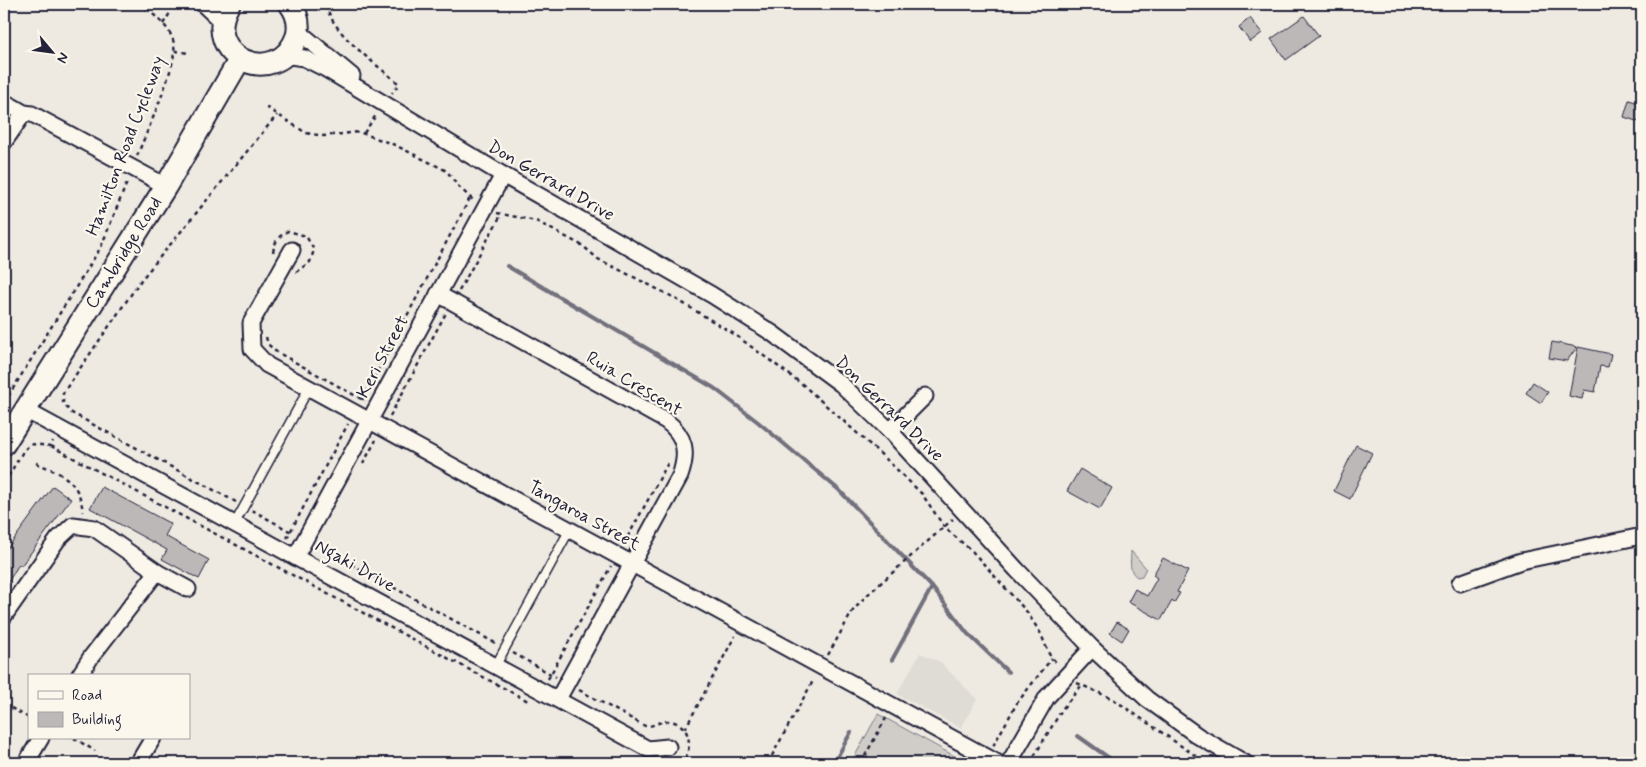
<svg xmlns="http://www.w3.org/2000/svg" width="1646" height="767" font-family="Mynerve,sans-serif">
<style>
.built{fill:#dfdbd5}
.green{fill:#d0cdc9;stroke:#797882}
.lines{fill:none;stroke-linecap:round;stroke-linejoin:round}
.stream{stroke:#716f7c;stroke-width:4}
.building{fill:#bcb8b8;stroke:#22223b}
.service-casing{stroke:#22223b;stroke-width:11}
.minor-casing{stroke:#22223b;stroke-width:19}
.secondary-casing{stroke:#22223b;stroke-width:25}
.path{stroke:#22223b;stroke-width:2.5;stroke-dasharray:4 4;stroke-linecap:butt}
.service{stroke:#fbf7ec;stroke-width:8}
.minor{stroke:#fbf7ec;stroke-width:15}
.secondary{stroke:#fbf7ec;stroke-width:21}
.labels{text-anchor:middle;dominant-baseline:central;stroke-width:4.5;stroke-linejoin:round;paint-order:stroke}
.street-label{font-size:18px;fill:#22223b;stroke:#fbf7ec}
</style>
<rect width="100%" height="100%" fill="#eeeae2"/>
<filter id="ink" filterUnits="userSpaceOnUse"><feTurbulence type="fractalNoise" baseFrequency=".02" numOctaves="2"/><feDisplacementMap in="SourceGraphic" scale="10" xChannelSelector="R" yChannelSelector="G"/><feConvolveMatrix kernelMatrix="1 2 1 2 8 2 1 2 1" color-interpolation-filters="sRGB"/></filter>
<g filter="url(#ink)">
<path class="built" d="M920,653L940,662L977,699L961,728L897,694Z"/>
<g class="green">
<path d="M1131,551L1146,568L1142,576L1137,577C1128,571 1131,561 1131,551Z"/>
<path d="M878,714L967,763H851Z"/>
</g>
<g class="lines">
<g class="stream">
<path d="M507,266L714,388L758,422L839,490L932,587L967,633L1008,672"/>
<path d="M892,660L932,587"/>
<path d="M1078,736L1116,763"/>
<path d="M834,763L851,732"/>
</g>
</g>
<g class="building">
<path d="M1304,16L1319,36L1286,60L1271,39Z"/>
<path d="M1250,18L1262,33L1250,42L1239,27Z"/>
<path d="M1629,100L1642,104V123L1624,117Z"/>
<path d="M1552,342L1577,347L1567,361L1549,358Z"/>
<path d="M1578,347L1611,354L1608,367L1600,366L1595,392L1584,390L1582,399L1569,396Z"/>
<path d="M1533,382L1548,392L1541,403L1526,393Z"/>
<path d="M1356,445L1372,453L1350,499L1334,491Z"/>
<path d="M1080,469L1112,488L1100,509L1067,491Z"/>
<path d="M53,486L71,499L21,566L19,564L4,589V553Z"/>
<path d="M102,487L171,524L165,536L209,560L199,579L162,559L167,550L90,508Z"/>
<path d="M1163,558L1188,571L1177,592L1180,593L1174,603L1172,601L1161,620L1128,602L1135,589L1147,596L1157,578L1153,575Z"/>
<path d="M1117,622L1129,629L1122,641L1110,633Z"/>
</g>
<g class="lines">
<defs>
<g id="service">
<path d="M235,523L309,388"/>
<path d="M496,665L570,529"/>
</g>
<g id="minor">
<path d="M203,4L222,22"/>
<path d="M298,31L352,76"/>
<path d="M284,55L304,58L326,69L503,175L712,295L772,333L841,384L890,431L1017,570L1092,648L1147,699L1198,736L1245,763"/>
<path d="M4,113L10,105L24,113L32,114L166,186"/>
<path d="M4,142L24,113"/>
<path d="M292,250L251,323L252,349L267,365L998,763"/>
<path d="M438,294L666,421C686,436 688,453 680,476L558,699"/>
<path d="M25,410L648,749L668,747"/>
<path d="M890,431L925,396"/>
<path d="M296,556L503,175"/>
<path d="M1460,583L1521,561L1642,536"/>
<path d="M4,616L58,539L73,525L94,528L157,572L188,589"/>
<path d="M79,676L91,657L157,572"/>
<path d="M26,763L41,738"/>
<path d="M138,763L153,738"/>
<path d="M1009,763L1047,697L1092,648"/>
</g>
<g id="secondary">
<path d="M229,4C198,57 278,91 297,36C300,24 297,13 290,4"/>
<path d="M4,444L166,186L240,59"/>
</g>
</defs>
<use href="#service" class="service-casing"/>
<use href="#minor" class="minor-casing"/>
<use href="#secondary" class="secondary-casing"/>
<g class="path">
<path d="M327,4C328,31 379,66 399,84L392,93"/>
<path d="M163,24L170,13"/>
<path d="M175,51L188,53"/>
<path d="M266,107L306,133L324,136L359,132L395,145L447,171L457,185L474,201"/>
<path d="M364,133L376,115"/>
<path d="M137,156C146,133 178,65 174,44C171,27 153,14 140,4"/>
<path d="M497,213L536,221L583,246L598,259L671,296L734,334L802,384L885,458L922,494L945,528L972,551L1027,612L1041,634L1049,654L1058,665"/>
<path d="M273,252C275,241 278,236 288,231L306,236L314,250L310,262L296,272"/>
<path d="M459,291L501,215"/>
<path d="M266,337L268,344L275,351L365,401"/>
<path d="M362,400L470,198"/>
<path d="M4,403L101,247L128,180"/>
<path d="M390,416L446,313"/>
<path d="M51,446L528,701"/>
<path d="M36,463C63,474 79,480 83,512"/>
<path d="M363,464L376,440"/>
<path d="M4,483L24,450L31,444L51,446L53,441"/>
<path d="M236,502L70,412L63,402V393L141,280L277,115"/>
<path d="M252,510L293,533"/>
<path d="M287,538L348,424"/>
<path d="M624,544L668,463"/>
<path d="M316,545L497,644"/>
<path d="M513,653L556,677"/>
<path d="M828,655L852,612L865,597L953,519"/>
<path d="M548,679L611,566"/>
<path d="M1077,683L1113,699L1206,763"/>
<path d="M579,690L645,726C654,727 659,721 668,721C691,722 694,749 682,763"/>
<path d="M4,704L29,718"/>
<path d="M685,729L735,636"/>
<path d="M74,738L95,751"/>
<path d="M993,746L1017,703L1052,658"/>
<path d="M768,763L814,679"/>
<path d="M861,763L886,718"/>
<path d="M950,763L951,762"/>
<path d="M1030,763L1063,708L1081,686"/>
</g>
<use href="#service" class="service"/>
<use href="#minor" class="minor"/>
<use href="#secondary" class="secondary"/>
</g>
</g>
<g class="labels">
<g class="street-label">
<text transform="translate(126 146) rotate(-69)">Hamilton Road Cycleway</text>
<text transform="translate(551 181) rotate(30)">Don Gerrard Drive</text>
<text transform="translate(124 253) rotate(-58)">Cambridge Road</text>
<text transform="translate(383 357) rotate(-62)">Keri Street</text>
<text transform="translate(634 384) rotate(31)">Ruia Crescent</text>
<text transform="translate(889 409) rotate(44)">Don Gerrard Drive</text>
<text transform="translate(584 516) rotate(29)">Tangaroa Street</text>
<text transform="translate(355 566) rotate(29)">Ngaki Drive</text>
</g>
</g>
<rect width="1646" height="767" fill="none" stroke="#fbf7ec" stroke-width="20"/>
<rect x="10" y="10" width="1626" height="747" fill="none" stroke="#22223b" stroke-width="2" filter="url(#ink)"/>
<rect x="28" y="674" width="162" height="65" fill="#fbf7ec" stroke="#a4a2a5"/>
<rect x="38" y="691" width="25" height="8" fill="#fbf7ec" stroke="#a4a2a5"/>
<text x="72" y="700" font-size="15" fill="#22223b">Road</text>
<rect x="38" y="712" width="25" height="15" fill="#bcb8b8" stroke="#a4a2a5"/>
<text x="72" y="724" font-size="15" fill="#22223b">Building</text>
<g transform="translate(52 52) rotate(119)" stroke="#fbf7ec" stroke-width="4" paint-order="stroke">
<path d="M0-4L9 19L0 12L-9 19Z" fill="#22223b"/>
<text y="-8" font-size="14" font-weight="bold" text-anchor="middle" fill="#22223b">N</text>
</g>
</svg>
